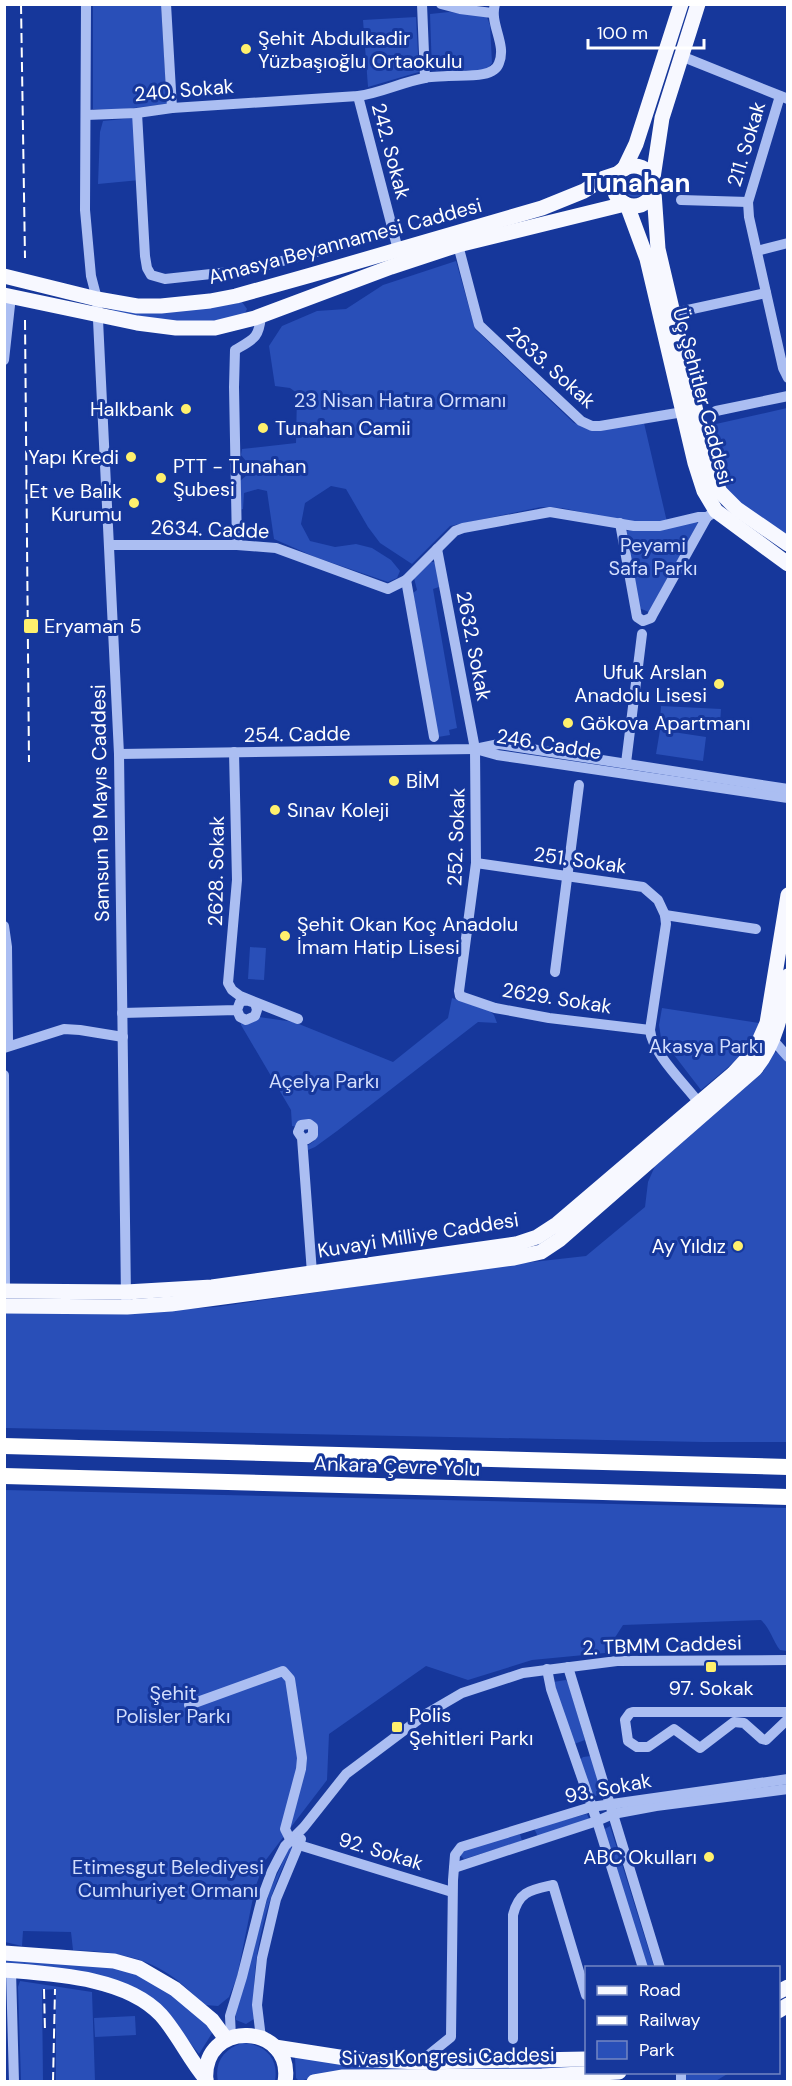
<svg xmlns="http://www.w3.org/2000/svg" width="792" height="2086" font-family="'DM Sans',sans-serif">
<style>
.green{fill:#294fb8}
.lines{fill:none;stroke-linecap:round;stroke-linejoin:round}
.minor{stroke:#abbef2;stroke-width:10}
.major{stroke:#f7f8ff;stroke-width:15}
.highway{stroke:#fff;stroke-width:16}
.rail{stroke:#fff;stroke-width:2;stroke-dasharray:10 4.5;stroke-linecap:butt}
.poi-dot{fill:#fff06d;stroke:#16379b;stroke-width:2}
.labels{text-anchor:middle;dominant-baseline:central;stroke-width:6;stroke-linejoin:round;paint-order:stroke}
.poi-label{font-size:20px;fill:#fff;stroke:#16379b;text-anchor:start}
.street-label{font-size:20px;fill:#fff;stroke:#16379b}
.park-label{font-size:20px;fill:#d3defd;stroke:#16379b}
.district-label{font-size:26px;font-weight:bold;fill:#fff;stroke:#16379b}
</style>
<rect width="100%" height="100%" fill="#16379b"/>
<g class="green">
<path d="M93,5H161L167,104L116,110L93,109Z"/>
<path d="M449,12L486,15L490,25L492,63L486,70L432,71L430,14Z"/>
<path d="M416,17L419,72L368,87L363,20Z"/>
<path d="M134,118L140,180L98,184L100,132L103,121Z"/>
<circle cx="635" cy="186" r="11"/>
<path d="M456,261L475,329L574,423L595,430L644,423L667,522L633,523L562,508L541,507L450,526L412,564L380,543L368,527L346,489L331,486L305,503L301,524L310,541L335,547L356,544L372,548L391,560L400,571L397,578L388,582L315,557L274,539L267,491L258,489L244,493L243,509L239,510L240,481L247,475L246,461L241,455L242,449L296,443L297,393L290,388L275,386L269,346L282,326L317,311L346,309L383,285Z"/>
<path d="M242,302L247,309L243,317L181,325L111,312L112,308Z"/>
<path d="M787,408V536C774,527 741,508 733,498C717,479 712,449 707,426Z"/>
<path d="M696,522L698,523L649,612L639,608L626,531Z"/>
<path d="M431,562H434L436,565L439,587L433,589L457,728L449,730L450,735L438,737L413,593L417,590L414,578Z"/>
<path d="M661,706L721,709L720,724L660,721Z"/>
<path d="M660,730L706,737L703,761L656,754Z"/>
<path d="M250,947L266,948L264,980L248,979Z"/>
<path d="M452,998L490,1011L494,1015L497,1023L478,1022L337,1131L315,1147L308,1150L307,1146L314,1141L316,1131L292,1126L291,1110L241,1025V1022L259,1017L294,1022L393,1062L448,1018Z"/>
<path d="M662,1008L759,1023C749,1054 724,1070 701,1090L661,1038L659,1025Z"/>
<path d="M773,1052L780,1053L787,1063V1442H703L5,1428V1312L126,1313L216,1307L489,1267L586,1256L645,1207L648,1182L655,1166L763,1072Z"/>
<path d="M5,1490L787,1508V1651L780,1650C773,1641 770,1628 761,1620L623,1625L605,1653L532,1660L468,1680L426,1666L329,1734L327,1780L265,1861L255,1888L237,1977L229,1997L218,2006L205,2005C195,1997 187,1988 177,1980C144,1955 112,1952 73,1950L71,1932L23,1931L22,1946L5,1942Z"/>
<path d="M566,1680L568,1683L585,1740L574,1744L553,1682Z"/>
<path d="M591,1756L602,1793L593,1797L579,1761L583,1757Z"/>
<path d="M587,1814L589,1819L538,1837L534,1828Z"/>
<path d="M610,1826L654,1967H646L603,1830Z"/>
<path d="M520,1834L522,1841L464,1859L461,1856L462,1850Z"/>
<path d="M290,1846L292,1848C265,1900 251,1959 254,2019L246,2024L236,2020L235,2012L270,1890Z"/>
<path d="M4,1960C40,1962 108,1961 138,1975C166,1987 191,2010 214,2030L199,2054L161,2007L5,1964Z"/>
<path d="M20,1981L92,1992L95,2081H56V1989L42,1990L43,2081H21L18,1987Z"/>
<path d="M135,2016L136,2035L95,2037L94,2018Z"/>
<path d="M242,2043C265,2044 279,2058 275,2081L218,2082C214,2062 224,2049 242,2043Z"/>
<path d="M295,2057L480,2067H578L586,2071L311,2078L299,2081L296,2078Z"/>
<path d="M685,2073H729L714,2082L686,2081Z"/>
</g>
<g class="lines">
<g class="minor">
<path d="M86,4L85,210L91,276L97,299L119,754L126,1298"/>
<path d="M166,4L172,108"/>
<path d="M422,4L425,78"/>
<path d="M441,4L460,9L492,13"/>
<path d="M681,56L788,99"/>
<path d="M358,96L398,250"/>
<path d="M780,96L748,202L749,217L783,368L788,378"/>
<path d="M137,113L145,256L147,268L151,275L165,279L248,270L393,232"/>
<path d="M86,115L137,113L172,108L358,96C381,93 402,82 425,78C433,76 441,77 448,76C462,75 494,79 499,63C507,44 489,24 495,4"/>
<path d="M681,200L748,202"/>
<path d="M458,245L479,325L581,421L592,426H600L683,412"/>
<path d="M757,251L788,243"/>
<path d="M674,313L766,293"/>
<path d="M4,360L11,296"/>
<path d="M716,411L788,396"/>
<path d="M620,523L637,617L643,621L651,618L653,614L707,517"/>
<path d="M110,545H237L276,548L388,589L406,580L455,531L463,528L550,512L634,526H660L698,517H707L716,511"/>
<path d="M237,545L234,387L235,350C254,339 259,338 261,316"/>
<path d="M437,549L475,749L476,863L459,991L460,996L495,1008L549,1018L650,1030"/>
<path d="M406,580L434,737"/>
<path d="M479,750L497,755L788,798"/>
<path d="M234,752L237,880L228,983L232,990L240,996L298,1019"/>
<path d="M119,754L475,749L499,744L788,789"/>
<path d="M626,763L642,634"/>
<path d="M476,863L643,887L658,900L665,915L666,924L650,1030C652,1053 685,1084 699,1103"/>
<path d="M665,915L756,929"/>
<path d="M4,926L7,947L8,1041L7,1046"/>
<path d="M555,972L579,785"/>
<path d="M122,1013L237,1010L240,1017L246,1020L255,1016L257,1010L255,1003L246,1000L240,1002L237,1010"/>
<path d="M773,1040L788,1057"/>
<path d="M4,1048L64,1029L80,1030L123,1037"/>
<path d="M4,1075L5,1291"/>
<path d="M302,1138L307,1139L313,1135V1127L309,1124L301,1125L298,1132L302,1138L312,1273"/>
<path d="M568,1667L660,1968"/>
<path d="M547,1669L551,1689L597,1821L643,1968"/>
<path d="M189,1705L283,1671L290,1679L302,1758L301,1769L285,1829L290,1839L299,1845L452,1892"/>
<path d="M788,1712H633L630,1713L625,1720L628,1741L637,1747H648L674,1729L700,1748L734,1722L744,1723L762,1739L766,1740L788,1719"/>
<path d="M454,1868L597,1821L613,1814L656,1806L788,1789"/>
<path d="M11,1971L14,2082"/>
<path d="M231,2037L230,2016L242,1977L262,1898L272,1871L285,1846L304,1827L346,1774L426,1714L462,1693L523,1673L617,1661L788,1660"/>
<path d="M261,2038L257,2005L262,1958L276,1899L301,1839"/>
<path d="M513,2039V1915C519,1891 531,1890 553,1885L586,1995"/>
<path d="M420,2062L451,2037L453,1880L455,1855L461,1847L591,1807L788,1779"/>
<path d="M681,2072V2082"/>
</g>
<g class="major">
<circle cx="634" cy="186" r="20"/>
<path d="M624,169L636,144L681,4"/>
<path d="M653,178L662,118L698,4"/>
<path d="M654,192L658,249L709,467L720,492L737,509L788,544"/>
<path d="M627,205L647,259L695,463L704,491L716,511L788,564"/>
<path d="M4,276L97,299L137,306H161L210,301L236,296L311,275L542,208L584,191L604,178L619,173"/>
<path d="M4,295L137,323L176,328H215L255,318L391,267L458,245L625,204"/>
<path d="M4,1291L126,1292L212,1287L516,1244L537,1237L557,1224L733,1074L755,1050L767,1023L788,895"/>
<path d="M4,1306L127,1307L171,1304L514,1258L541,1252L559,1240L755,1069C777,1042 782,1010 788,976"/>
<path d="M4,1953L114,1961L139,1968L175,1989L212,2020L226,2039"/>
<path d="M4,1970C53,1974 126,1977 161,2015C178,2034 189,2059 206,2079"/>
<path d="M778,1992L788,1987"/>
<path d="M778,2011L788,2005"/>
<path d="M275,2047L352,2059L419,2062L586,2059"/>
<path d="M206,2082C200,2017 295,2023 285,2082"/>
<path d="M314,2082L343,2077L542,2076L619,2072"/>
</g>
<g class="highway">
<path d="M4,1446L788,1467"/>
<path d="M4,1476L788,1497"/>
</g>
<g class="rail">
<path d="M21,4L25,258"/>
<path d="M25,320L29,762"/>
<path d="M44,1989L45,2031"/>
<path d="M53,2082L55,1989"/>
</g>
</g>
<g class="poi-dot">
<circle cx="246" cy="49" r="6"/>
<circle cx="186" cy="409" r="6"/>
<circle cx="263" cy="428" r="6"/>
<circle cx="131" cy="457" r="6"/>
<circle cx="161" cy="478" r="6"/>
<circle cx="134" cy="503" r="6"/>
<rect x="23" y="618" width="16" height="16" rx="3"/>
<circle cx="719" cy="684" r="6"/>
<circle cx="568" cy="723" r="6"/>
<circle cx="394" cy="781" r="6"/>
<circle cx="275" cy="810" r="6"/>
<circle cx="285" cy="936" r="6"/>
<circle cx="738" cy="1246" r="6"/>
<rect x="705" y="1661" width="12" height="12" rx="3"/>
<rect x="391" y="1721" width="12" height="12" rx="3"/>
<circle cx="709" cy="1857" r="6"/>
</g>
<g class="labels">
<g class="poi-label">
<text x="258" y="38">Şehit Abdulkadir<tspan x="258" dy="23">Yüzbaşıoğlu Ortaokulu</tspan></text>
<text x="174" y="409" text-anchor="end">Halkbank</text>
<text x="275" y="428">Tunahan Camii</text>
<text x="119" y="457" text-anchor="end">Yapı Kredi</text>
<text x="173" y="466">PTT - Tunahan<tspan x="173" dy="23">Şubesi</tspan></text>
<text x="122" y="491" text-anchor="end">Et ve Balık<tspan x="122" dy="23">Kurumu</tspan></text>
<text x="44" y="626">Eryaman 5</text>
<text x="707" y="672" text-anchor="end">Ufuk Arslan<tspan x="707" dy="23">Anadolu Lisesi</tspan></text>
<text x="580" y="723">Gökova Apartmanı</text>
<text x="406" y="781">BİM</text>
<text x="287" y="810">Sınav Koleji</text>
<text x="297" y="924">Şehit Okan Koç Anadolu<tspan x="297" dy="23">İmam Hatip Lisesi</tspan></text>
<text x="726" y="1246" text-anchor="end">Ay Yıldız</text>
<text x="711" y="1688" text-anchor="middle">97. Sokak</text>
<text x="409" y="1715">Polis<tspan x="409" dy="23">Şehitleri Parkı</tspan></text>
<text x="697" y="1857" text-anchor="end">ABC Okulları</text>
</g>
<g class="street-label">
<text transform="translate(184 90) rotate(-5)">240. Sokak</text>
<text transform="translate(746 144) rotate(-73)">211. Sokak</text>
<text transform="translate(391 151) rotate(75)">242. Sokak</text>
<text transform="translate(345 241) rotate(-15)">Amasya Beyannamesi Caddesi</text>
<text transform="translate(551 367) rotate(42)">2633. Sokak</text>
<text transform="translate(703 396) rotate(75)">Üç Şehitler Caddesi</text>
<text transform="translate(210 529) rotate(2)">2634. Cadde</text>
<text transform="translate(474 646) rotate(79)">2632. Sokak</text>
<text transform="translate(297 734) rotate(-1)">254. Cadde</text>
<text transform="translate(549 744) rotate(9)">246. Cadde</text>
<text transform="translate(100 803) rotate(-91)">Samsun 19 Mayıs Caddesi</text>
<text transform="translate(456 837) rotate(-88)">252. Sokak</text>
<text transform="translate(580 860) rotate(8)">251. Sokak</text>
<text transform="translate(216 871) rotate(-89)">2628. Sokak</text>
<text transform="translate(557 998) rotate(9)">2629. Sokak</text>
<text transform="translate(418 1235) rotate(-9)">Kuvayi Milliye Caddesi</text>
<text transform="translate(397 1466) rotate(2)">Ankara Çevre Yolu</text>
<text transform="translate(662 1645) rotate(-2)">2. TBMM Caddesi</text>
<text transform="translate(608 1788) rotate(-11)">93. Sokak</text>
<text transform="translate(381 1851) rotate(17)">92. Sokak</text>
<text transform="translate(448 2056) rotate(-1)">Sivas Kongresi Caddesi</text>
</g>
<g class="park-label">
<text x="400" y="400">23 Nisan Hatıra Ormanı</text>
<text x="653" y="545">Peyami<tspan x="653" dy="23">Safa Parkı</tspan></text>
<text x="706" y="1046">Akasya Parkı</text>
<text x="324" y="1081">Açelya Parkı</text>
<text x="173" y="1693">Şehit<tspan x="173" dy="23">Polisler Parkı</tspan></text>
<text x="168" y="1867">Etimesgut Belediyesi<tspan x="168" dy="23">Cumhuriyet Ormanı</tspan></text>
</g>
<g class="district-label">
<text x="636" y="183">Tunahan</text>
</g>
</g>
<rect width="792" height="2086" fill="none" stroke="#ffffff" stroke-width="12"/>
<rect x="585" y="1966" width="195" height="108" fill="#16379b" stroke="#7387c3" stroke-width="1.5"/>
<rect x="597" y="1986" width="30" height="9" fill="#f7f8ff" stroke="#7387c3" stroke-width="1.5"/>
<text x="639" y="1996" font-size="18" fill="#ffffff">Road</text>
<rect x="597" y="2016" width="30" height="9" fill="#ffffff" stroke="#7387c3" stroke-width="1.5"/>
<text x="639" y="2026" font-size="18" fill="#ffffff">Railway</text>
<rect x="597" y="2041" width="30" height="18" fill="#294fb8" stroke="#7387c3" stroke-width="1.5"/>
<text x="639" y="2056" font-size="18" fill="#ffffff">Park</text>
<path d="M588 39v9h116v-9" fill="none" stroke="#ffffff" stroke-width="3"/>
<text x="597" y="39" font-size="18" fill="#ffffff" stroke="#16379b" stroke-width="4.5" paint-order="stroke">100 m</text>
</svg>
